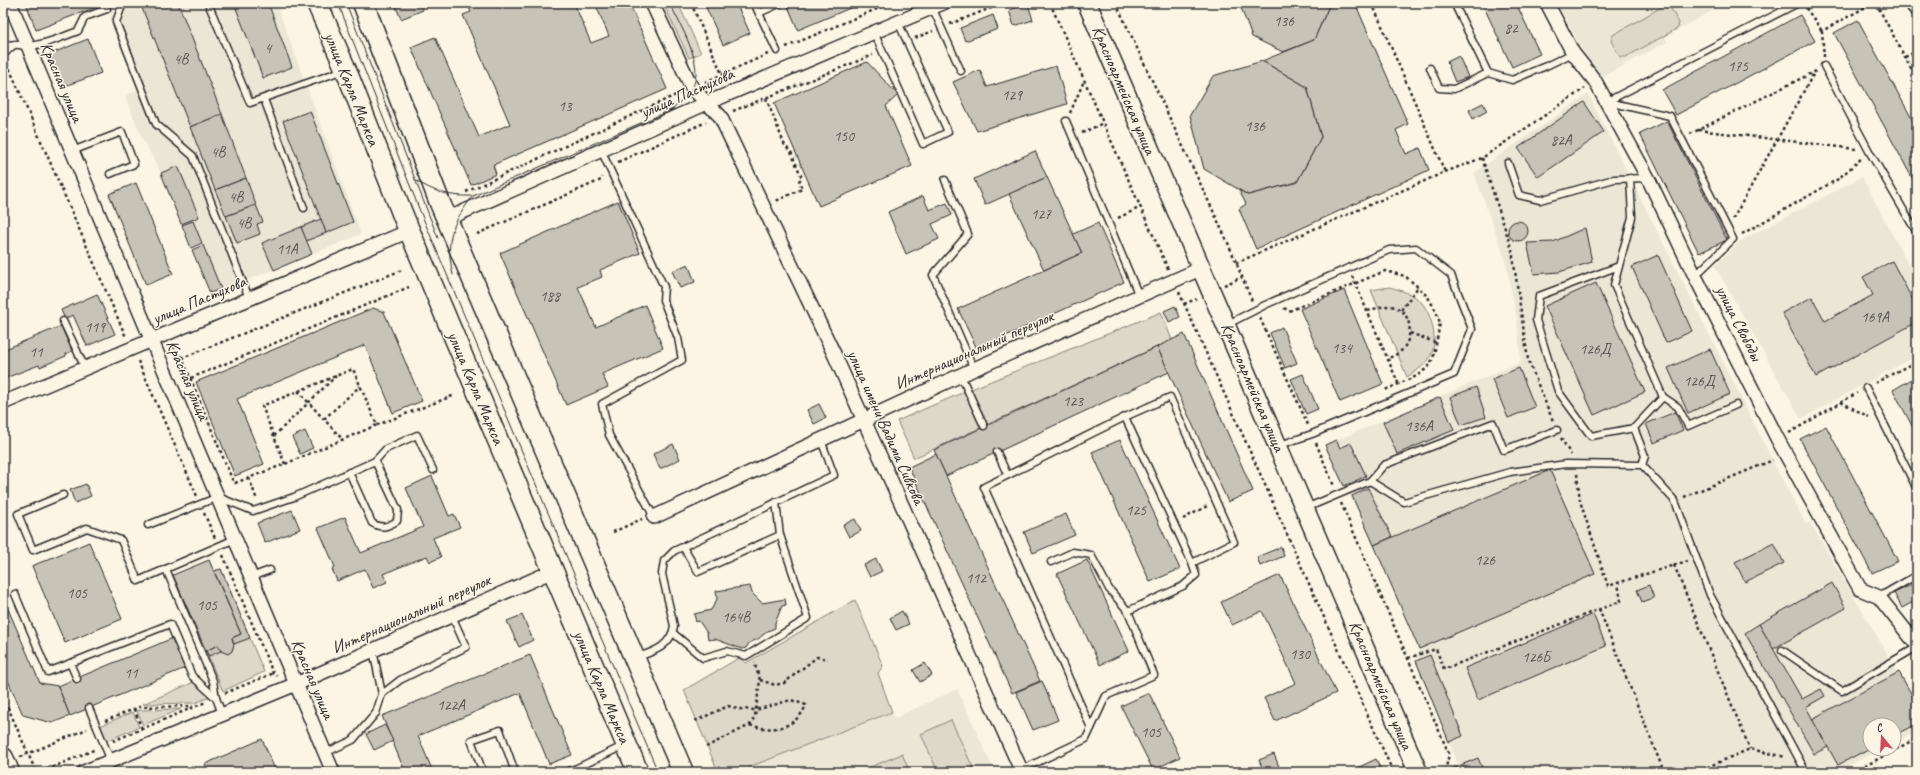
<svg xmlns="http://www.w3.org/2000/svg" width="1920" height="775" font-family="Caveat,sans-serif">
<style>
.built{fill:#ece6d7}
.green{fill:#ded8ca;stroke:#84827a}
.building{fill:#c8c3b7;stroke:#2b2b2b}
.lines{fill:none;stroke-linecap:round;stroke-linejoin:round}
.lane-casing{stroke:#2b2b2b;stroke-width:9}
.street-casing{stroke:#2b2b2b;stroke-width:16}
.secondary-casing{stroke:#2b2b2b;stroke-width:21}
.primary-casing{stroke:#2b2b2b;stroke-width:23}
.path{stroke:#2b2b2b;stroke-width:2.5;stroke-dasharray:3 3;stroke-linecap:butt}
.lane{stroke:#fcf5e5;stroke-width:6}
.street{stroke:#fcf5e5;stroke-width:13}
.secondary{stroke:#fcf5e5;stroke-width:18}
.primary{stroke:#fcf5e5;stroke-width:20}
.tram{stroke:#2b2b2b;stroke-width:1}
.labels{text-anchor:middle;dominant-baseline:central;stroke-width:3;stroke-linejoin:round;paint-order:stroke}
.number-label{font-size:15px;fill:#52514e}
.street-label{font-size:17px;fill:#2b2b2b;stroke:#fcf5e5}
</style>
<rect width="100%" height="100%" fill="#fcf5e5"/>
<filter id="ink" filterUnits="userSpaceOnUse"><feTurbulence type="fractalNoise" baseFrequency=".025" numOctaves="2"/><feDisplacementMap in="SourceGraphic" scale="8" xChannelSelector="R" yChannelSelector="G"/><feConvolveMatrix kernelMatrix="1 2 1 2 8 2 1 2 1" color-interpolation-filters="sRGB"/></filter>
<g filter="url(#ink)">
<g class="built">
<path d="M115,3H276L361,234L274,270L221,289L193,221L182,225L161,173L141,136L125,96L137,90L110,19Z"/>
<path d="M1557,3H1726L1665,37L1667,42L1598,79Z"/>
<path d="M1588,94L1782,479L1806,524L1810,522L1917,705V731L1894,743V725H1870V749H1882L1836,772H1484L1478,758L1459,766L1416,661L1419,649L1374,545L1325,445L1521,362L1517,319L1505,259L1474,173Z"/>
<path d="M1862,177L1917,281V355L1801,419L1715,266L1740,241Z"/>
<path d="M957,689L995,772H737L892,712L895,718Z"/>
</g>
<g class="green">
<path d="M663,3H678L701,53L689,58Z"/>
<path d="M1665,5L1670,7L1679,23L1678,28L1626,57H1620L1611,41L1613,35Z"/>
<path d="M1389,287C1400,290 1415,294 1422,303C1433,317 1439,343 1429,359C1423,367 1415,372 1407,377L1371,290Z"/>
<path d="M1161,312L1172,340L914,458L897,421C984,382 1073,349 1161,312Z"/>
<path d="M221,569L264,672L223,691L206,651L218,645L228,654L232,651L234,644L214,571Z"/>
<path d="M855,600L883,666L878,673L892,712L749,767L751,772H718L684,690L739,658L746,663Z"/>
<path d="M194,682L210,697L195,703L143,704Z"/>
<path d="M181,709L143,725L137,711L140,710Z"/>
<path d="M133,712L139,727L106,741L100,726Z"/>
<path d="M951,720L975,772H938L921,734Z"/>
<path d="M902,754L910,772H858Z"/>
</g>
<g class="building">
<path d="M26,3H103L104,4L36,30Z"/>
<path d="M140,3H178L222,114L190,127Z"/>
<path d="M234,3H268L292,67L263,78Z"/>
<path d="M403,3H420L423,10L401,19L396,7Z"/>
<path d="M467,3H574L591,43L609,36L595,3H629L667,89L493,165L496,174L471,185L411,47L435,37L479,137L510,124L463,15L471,12Z"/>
<path d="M704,3H736L750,33L723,45Z"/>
<path d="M791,3H862L798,30L787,4Z"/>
<path d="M1241,3H1328L1329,6L1314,40L1283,52L1252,37L1240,5Z"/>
<path d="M1328,3H1355L1408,124L1396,130L1406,154L1420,148L1429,170L1256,249L1239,209L1246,204L1239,190L1248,195L1297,182L1321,137L1307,87L1262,61L1314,40L1329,6Z"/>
<path d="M1482,3H1516L1540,54L1512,67Z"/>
<path d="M1028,4L1033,20L1014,26L1009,10Z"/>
<path d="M993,15L998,29L965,41L960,28Z"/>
<path d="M1800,15L1815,41L1676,115L1662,90Z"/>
<path d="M1858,20L1917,128V187L1834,33Z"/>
<path d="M88,39L101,73L62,87L50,54Z"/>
<path d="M1459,56L1468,77L1455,82L1447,62Z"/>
<path d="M1262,61L1307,87L1321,137L1297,182L1248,195L1204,169L1190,115L1213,76Z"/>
<path d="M867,62L898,95L886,106L912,166L819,206L774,103Z"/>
<path d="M1056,66L1067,104L977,131L953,82L980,70L987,87Z"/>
<path d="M1584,102L1604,132L1538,177L1518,148Z"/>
<path d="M1483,103L1487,111L1473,119L1469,110Z"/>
<path d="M310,111L353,222L326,233L283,121Z"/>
<path d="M222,114L246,178L215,190L190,127Z"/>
<path d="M1667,121L1727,240L1699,253L1640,134Z"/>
<path d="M1035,151L1047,177L985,205L974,179Z"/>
<path d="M178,166L199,217L181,224L161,173Z"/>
<path d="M1047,177L1082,253L1044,270L1009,194Z"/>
<path d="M246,178L256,205L226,216L215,190Z"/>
<path d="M136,183L173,274L146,285L109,194Z"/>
<path d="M923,196L929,210L947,203L952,215L932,224L939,239L906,254L888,212Z"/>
<path d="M618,201L640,253L600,270L602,277L578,287L596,327L645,305L663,348L602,374L608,387L566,405L500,253Z"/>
<path d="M256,205L263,222L257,224L260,234L237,243L226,216Z"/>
<path d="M321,219L326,233L306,241L301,227Z"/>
<path d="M193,221L202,243L191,248L182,225Z"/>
<circle cx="1518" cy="231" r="10"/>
<path d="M1098,223L1124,282L977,349L958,309L1082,253L1073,234Z"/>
<path d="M301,227L312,254L274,270L262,243Z"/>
<path d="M1585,228L1592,262L1559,272L1534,274L1527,243L1553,242Z"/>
<path d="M203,245L221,289L210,293L192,250Z"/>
<path d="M1658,255L1692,331L1666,343L1632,267Z"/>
<path d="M1892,261L1917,308V322L1816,377L1782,313L1812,297L1825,321L1873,295L1863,277Z"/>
<path d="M688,264L695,282L680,288L672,271Z"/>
<path d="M1596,283L1645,392L1594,415L1545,306Z"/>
<path d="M1344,290L1383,384L1340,402L1300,309Z"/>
<path d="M97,294L115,334L87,346L73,315L65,319L61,310Z"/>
<path d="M1175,306L1180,317L1169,322L1164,311Z"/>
<path d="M373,308L384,312L422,401L393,413L365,345L237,399L264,464L235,476L196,382Z"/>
<path d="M61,326L72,351L66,354V356L40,367L39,365L3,379V350Z"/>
<path d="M1282,327L1297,363L1285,368L1270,333Z"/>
<path d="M1184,334L1253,491L1228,502L1157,347Z"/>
<path d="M1157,347L1169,372L946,476L934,450Z"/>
<path d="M1710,349L1730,394L1688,413L1668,368Z"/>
<path d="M1519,368L1535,407L1508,418L1492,379Z"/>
<path d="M1303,374L1318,409L1306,414L1291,379Z"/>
<path d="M1917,376V435L1893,390Z"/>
<path d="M1476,387L1486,417L1461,425L1450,397Z"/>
<path d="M1440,397L1454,430L1397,454L1383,422Z"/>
<path d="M819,404L826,418L814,424L807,410Z"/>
<path d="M1675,412L1683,430L1654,443L1646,424Z"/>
<path d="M1826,426L1898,561L1872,573L1800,439Z"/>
<path d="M305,431L313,448L300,454L292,437Z"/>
<path d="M1120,440L1180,569L1150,582L1092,452Z"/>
<path d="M1336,440L1340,448L1351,443L1366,476L1344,486L1325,445Z"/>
<path d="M673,444L680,459L660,469L653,454Z"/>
<path d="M936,454L1040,681L1012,693L909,467Z"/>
<path d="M1550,470L1595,574L1419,649L1374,545Z"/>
<path d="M432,476L449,516L454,514L460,527L433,538L441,557L430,562L427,556L383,574L387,582L373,588L365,569L337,581L332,569L335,567L318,528L345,517L361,553L423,527L406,488Z"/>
<path d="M86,484L91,496L75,503L70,490Z"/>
<path d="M1368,488L1392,537L1374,545L1352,496Z"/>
<path d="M292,510L300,529L265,543L257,523Z"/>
<path d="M1066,514L1075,535L1033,553L1024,532Z"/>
<path d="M855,519L861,531L849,537L843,525Z"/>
<path d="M89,542L122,619L65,643L32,566Z"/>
<path d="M1774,543L1784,563L1745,582L1735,562Z"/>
<path d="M1281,547L1284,556L1260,566L1257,557Z"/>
<path d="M876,559L882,571L870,577L864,565Z"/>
<path d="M209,560L241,634L232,638L234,644L232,651L228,654L221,651L218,645L206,651L173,575Z"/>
<path d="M1087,560L1129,651L1100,665L1057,574Z"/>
<path d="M221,569L250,638L234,644L232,638L241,634L214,571Z"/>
<path d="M1280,575L1336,693L1275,721L1264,698L1296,683L1262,611L1232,625L1221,602Z"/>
<path d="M1832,583L1846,608L1773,649L1759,624Z"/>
<path d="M1913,584L1917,592V600L1902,608L1894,593Z"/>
<path d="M1649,585L1654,598L1642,602L1637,590Z"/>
<path d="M750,586L752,593L762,603L785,599L786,605L782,606L775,623V628L768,631L758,639L749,643L746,648L742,649L715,639L708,640L707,633L699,621L696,622L694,614L711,610L717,599L716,591Z"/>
<path d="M8,609L40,683L58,686L70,716L52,723L23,715L3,669V612Z"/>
<path d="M902,611L909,624L896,630L890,618Z"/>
<path d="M1593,614L1606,646L1478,700L1465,668Z"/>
<path d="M522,615L533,640L519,647L507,621Z"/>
<path d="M1759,624L1802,699L1821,689L1825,696L1806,707L1828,747L1814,754L1745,633Z"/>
<path d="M173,638L185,668L70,716L58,686Z"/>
<path d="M218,645L221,651L209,656L206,651Z"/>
<path d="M530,655L572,755L549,764L520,693L418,736L433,772H405L382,716Z"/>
<path d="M1430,655L1463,736L1449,742L1416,661Z"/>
<path d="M925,663L932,675L920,682L913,670Z"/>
<path d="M1899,672L1917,704V724L1894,736V725H1870V748L1838,765L1812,719Z"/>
<path d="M1042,681L1058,720L1033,730L1016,692Z"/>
<path d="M1149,693L1180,757L1153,770L1121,706Z"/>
<path d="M385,725L393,741L374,750L366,734Z"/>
<path d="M262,739L276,772H208L205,764Z"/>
<path d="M1274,754L1281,772H1264L1259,760Z"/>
<path d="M1478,758L1484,772H1450L1449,770Z"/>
<path d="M1376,759L1382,772H1349Z"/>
</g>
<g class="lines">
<defs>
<g id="lane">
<path d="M123,3L116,22L156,124L193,156L249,298"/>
<path d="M208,3L250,103L344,70"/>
<path d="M754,3L777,51"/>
<path d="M1454,3L1488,73L1512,80L1546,66L1573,53"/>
<path d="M932,7L961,71"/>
<path d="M759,13L781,3"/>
<path d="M874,32L923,144L948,132L898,22"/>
<path d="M3,46C12,42 19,46 28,46C45,45 62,37 78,31L85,17L107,9"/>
<path d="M3,55L15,44"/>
<path d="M1824,66L1869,151L1917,233"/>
<path d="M1430,68L1439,88L1454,89L1488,73"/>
<path d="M264,99L304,208"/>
<path d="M1606,102L1798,3"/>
<path d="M1608,102L1670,116L1733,239L1695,276"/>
<path d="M1066,121L1139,296"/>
<path d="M601,150L664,287L663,300L678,338L682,360L602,404L609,435L654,517"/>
<path d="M72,151L122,132L134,164L110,174"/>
<path d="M1508,163L1519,195L1540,200L1614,179L1648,178"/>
<path d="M945,180L968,234L933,275L974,369"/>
<path d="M1619,266L1539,296L1536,320L1558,391L1591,436L1634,428L1663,397L1614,285L1632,217L1630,178"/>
<path d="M63,321L85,368"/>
<path d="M1226,325L1265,305L1389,250L1416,248L1451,275L1472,329L1454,374L1312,434L1280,445"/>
<path d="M961,376L984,426"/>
<path d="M1866,388L1917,489"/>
<path d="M1663,397L1678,407L1688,426L1736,405"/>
<path d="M1634,428L1645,456L1642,465"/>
<path d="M997,452L1007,474"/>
<path d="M349,472L372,523C382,529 387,527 397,521L398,510L375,461"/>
<path d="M1370,481L1384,465L1493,423L1504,450L1557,430"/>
<path d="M63,495L18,514L33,550L87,528L121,540L138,581L235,539"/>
<path d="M1306,508L1370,481L1404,502L1510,472L1566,464L1642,465L1675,501L1710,595L1806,772"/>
<path d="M148,525L218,497L253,511L294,497L375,461L386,449L417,435L433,470"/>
<path d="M683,547L698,572L780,535L776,502"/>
<path d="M1051,562L1073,552L1091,555L1109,589L1128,611"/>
<path d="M166,569L213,681L216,698L222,714"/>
<path d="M251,577L270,570"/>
<path d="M15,594L48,672L170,624L192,676L216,698"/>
<path d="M1879,597L1917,575"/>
<path d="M673,633L703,658L727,651L746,656L808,618L780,535"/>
<path d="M373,650L382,694"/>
<path d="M1782,650L1842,691L1917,647"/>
<path d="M638,657C655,651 671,646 674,626L662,574L664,561L674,551L834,475L821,440"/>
<path d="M70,663L77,679"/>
<path d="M89,708L111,761"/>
<path d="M1091,728L984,487L1125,417"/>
<path d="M325,753L353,740L376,713L382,694L400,680L466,647L452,616"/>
<path d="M1021,770L1086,739L1106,696L1154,675L1128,611L1183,586L1196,575L1192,563L1125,417L1170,397L1234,542L1192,563"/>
<path d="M483,772L471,740L500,730L515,772"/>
<path d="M565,772L577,768L625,745"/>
</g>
<g id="street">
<path d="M10,3L333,772"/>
<path d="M652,3L692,88L720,116L835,356L1022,772"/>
<path d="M1547,3L1573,53L1595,81L1648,178L1695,276L1778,440L1860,589L1879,597L1917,645"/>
<path d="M447,219L707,103L943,3"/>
<path d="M3,403L409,231"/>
<path d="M654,517L974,369L1200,269"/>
<path d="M84,772L296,684L553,571"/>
</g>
<path id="secondary" d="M1087,3C1196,260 1309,515 1418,772"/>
<g id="primary">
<path d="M317,3L346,70L404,218L638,772"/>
<path d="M363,3L440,203L683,772"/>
<path d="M1916,3L1917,5"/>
<path d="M3,758L9,772"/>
</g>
</defs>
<use href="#lane" class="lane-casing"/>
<use href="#street" class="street-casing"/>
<use href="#secondary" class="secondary-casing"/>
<use href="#primary" class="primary-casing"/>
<g class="path">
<path d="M691,3L722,74"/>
<path d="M1050,3L1168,269"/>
<path d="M1116,3L1228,243L1252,301"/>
<path d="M1372,3L1445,172"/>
<path d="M1876,3L1917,80"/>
<path d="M1806,8L1822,31"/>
<path d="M950,24L1004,3"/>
<path d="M915,38L933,31"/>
<path d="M786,47L891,3"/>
<path d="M1824,57L1822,31L1873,3"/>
<path d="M1905,57L1917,51"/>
<path d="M7,63L126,337"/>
<path d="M705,82L768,54"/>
<path d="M766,98L785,146L791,152L802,178L799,181L802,189L776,201"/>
<path d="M733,111L873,55"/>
<path d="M1070,113L1084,81"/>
<path d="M1698,130L1856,149"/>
<path d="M1082,133L1103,123"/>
<path d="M1690,134L1816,71"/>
<path d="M1482,158L1512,250L1528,360L1553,421"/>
<path d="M618,162L706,122"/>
<path d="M466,192L680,93"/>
<path d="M1118,218L1141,207"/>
<path d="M1733,219L1815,71"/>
<path d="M477,234L601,180L602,177"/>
<path d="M1742,234L1838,179L1862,158"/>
<path d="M1236,263L1445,172L1482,158L1585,88"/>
<path d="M1352,276L1399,385"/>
<path d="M1224,285L1242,277"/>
<path d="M1179,292L1393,772"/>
<path d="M1184,304L1196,299"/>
<path d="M1284,308L1289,311L1385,271L1405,276L1418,287L1428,297L1436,311L1440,323L1434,355L1430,365L1419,375L1385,390"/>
<path d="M1401,310L1418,287"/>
<path d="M1368,311C1374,309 1381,306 1389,306C1411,307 1416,336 1401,351C1398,354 1392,356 1388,359"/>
<path d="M1260,318L1308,425"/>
<path d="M1410,333L1437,343"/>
<path d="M173,346L182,358"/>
<path d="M138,361L197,496"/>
<path d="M191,378L409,287"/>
<path d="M1875,383L1917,361"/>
<path d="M298,391L343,440"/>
<path d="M1841,402L1869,417"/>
<path d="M324,419L360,386"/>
<path d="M377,425L455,395"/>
<path d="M1789,433L1857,393"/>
<path d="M274,436L336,376"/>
<path d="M1561,438L1571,455"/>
<path d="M1316,443L1334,486"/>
<path d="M285,464L262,406L353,369L377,425L285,464L235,483L232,479L182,358L402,270"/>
<path d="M1577,474L1580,501L1608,586L1687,561"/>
<path d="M249,478L257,500"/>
<path d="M1684,497L1773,460"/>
<path d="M1341,503L1449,754L1445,772"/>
<path d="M204,513L215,538"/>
<path d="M1183,519L1207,506"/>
<path d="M613,532L642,519"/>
<path d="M223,555L273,673L277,676"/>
<path d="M1674,565L1750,749"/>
<path d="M1599,609L1664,772"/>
<path d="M1408,658L1436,649L1444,669L1621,601L1618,583"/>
<path d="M760,680L775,685L784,683L817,657L828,659"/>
<path d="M225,693L274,673"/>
<path d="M3,696L36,772"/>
<path d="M134,709L142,729"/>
<path d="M105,721L139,707L193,706"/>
<path d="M695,721L728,706L739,709L756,710L791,700L806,705C797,728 772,733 750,725"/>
<path d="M113,741L206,702"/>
<path d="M706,747L750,725L755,716L760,680L754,662"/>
<path d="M20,757L87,729"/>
<path d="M41,772L96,749"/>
<path d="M1696,772L1750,749L1786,757"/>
<path d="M1854,772L1917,738"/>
</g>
<use href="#lane" class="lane"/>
<use href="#street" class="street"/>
<use href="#secondary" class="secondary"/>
<use href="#primary" class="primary"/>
<g class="tram">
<path d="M338,3L420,211L658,772"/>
<path d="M346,3L438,238"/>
<path d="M415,180C434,192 450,197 473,196L673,109C679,102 687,96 692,88C706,66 679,24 670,3"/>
<path d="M453,275C445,239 451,225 473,196"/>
</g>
</g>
</g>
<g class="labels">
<g class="number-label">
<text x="1284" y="21">136</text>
<text x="1511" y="28">82</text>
<text x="268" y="48">4</text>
<text x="181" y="59">4В</text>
<text x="1738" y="66">175</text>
<text x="1012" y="95">129</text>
<text x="565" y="106">13</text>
<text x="1255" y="126">136</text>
<text x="844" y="136">150</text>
<text x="1561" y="140">82А</text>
<text x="218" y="152">4В</text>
<text x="236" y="197">4В</text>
<text x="1041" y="214">127</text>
<text x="244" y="223">4В</text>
<text x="287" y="249">11А</text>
<text x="550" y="296">188</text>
<text x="1875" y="317">169А</text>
<text x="95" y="327">119</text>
<text x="1342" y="348">134</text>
<text x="1595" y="349">126Д</text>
<text x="36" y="352">11</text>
<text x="1699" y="381">126Д</text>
<text x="1073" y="401">123</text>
<text x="1419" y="426">136А</text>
<text x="1136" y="510">125</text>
<text x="1485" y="560">126</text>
<text x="976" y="578">112</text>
<text x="77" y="593">105</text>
<text x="207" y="605">105</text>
<text x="736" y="617">164В</text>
<text x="1300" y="654">130</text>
<text x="1536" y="657">126Б</text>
<text x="131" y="673">11</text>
<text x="451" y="705">122А</text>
<text x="1151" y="732">105</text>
</g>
<g class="street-label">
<text transform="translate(62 82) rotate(67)">Красная улица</text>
<text transform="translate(352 89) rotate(68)">улица Карла Маркса</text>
<text transform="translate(1124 90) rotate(67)">Красноармейская улица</text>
<text transform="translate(687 93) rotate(-24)">улица Пастухова</text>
<text transform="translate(199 300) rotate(-23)">улица Пастухова</text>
<text transform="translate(1739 323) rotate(63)">улица Свободы</text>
<text transform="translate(974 350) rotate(-24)">Интернациональный переулок</text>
<text transform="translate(188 380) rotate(67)">Красная улица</text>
<text transform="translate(1253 387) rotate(67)">Красноармейская улица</text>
<text transform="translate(476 388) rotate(67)">улица Карла Маркса</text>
<text transform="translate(886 427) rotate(66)">улица имени Вадима Сивкова</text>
<text transform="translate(411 614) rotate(-24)">Интернациональный переулок</text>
<text transform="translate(313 679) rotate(67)">Красная улица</text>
<text transform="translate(1381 685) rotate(67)">Красноармейская улица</text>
<text transform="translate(602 687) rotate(67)">улица Карла Маркса</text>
</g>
</g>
<rect width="1920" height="775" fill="none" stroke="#fcf5e5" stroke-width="16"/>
<rect x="8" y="8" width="1904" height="759" fill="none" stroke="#2b2b2b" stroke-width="1.5" filter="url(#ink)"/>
<g transform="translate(1882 737) rotate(342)"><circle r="19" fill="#fcf5e5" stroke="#a8a49b"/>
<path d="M0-3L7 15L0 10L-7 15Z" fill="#d1495b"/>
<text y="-6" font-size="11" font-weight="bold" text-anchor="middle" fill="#2b2b2b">С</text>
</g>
</svg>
